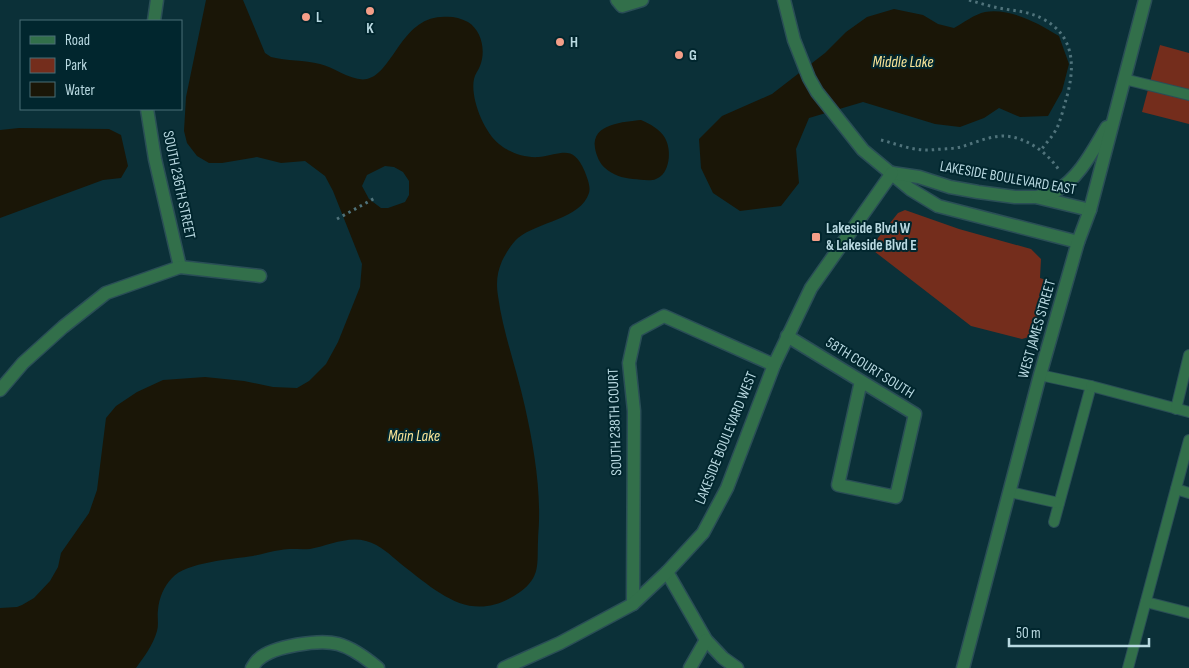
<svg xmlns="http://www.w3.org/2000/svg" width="1189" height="668" font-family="'Sofia Sans Condensed',sans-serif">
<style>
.green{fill:#742d1c}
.water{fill:#1a1607;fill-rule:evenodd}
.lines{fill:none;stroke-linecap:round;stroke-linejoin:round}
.service-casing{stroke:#2a4e56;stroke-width:12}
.minor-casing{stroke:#2a4e56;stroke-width:15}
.path{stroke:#50737b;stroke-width:3;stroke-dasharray:2.5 4;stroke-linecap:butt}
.service{stroke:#326f4a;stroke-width:10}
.minor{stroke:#326f4a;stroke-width:12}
.poi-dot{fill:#f49e88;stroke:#01262e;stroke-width:2}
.labels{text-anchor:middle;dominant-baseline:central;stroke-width:4;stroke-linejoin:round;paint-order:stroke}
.poi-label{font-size:15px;font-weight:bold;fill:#b9d9e1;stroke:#01262e;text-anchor:start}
.street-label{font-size:15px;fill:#b9d9e1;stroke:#01262e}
.water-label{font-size:16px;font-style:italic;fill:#f9e497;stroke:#01262e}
</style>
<rect width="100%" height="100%" fill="#0b3038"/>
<g class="green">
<path d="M1160,45L1189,53V124L1142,112Z"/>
<path d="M905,210L959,229L1031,249L1041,259L1040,278L1046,280L1036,329L1032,336L1022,339L971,326L870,248L898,213Z"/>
</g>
<g class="water">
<path d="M206,0H243L265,53L271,57C287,61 304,60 320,64C334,67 352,82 367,79C393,73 401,19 441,17C451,16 459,17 468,22C482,31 486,51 480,66C478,71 475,74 474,79C470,98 484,132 499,144C510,153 524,158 539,157C563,154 573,144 585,172C587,178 591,186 589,193C581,219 537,222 518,238C512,243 506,253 502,261C497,273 496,282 498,296C503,333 517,370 525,407C533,443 540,483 539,520C539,527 538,534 538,541C537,563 541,577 520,592C472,626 440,594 401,564C390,555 381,545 366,541C347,536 328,546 310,549C300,550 291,548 281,550C272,551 263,554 253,556C233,559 186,562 172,578C164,586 159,598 158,610C157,617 159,624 157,631C153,645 144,657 136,668H0V608L17,607L22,605L34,598L50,581L58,567L61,553L89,513L97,490L106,418L116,406L137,392L163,380L205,377L244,381L273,387L297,388L309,381L326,364L338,342L360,287L362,264L333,191L325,176L305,161L281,163L257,157L222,163H209L197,156L187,143L184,131L186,97ZM385,166L394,167L403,172L409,181V195L405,202L388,208H381L369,199L362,186L367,175Z"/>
<path d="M894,9L923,15L938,24L954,28C963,23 975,14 985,12C1011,8 1038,23 1059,36L1069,64L1062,91L1048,116L1020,117L999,108L984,118L960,127L935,124L863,102L809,118L796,149L799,183L781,206L740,211L713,193L701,168L699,139L722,116L772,94L825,53L846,32L867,17Z"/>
<path d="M641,120C650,124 660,129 665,138C672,150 670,174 656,179C649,182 640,179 633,179C622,178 613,175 605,168C600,164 596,155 595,148C591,123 625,122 641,120Z"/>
<path d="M19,128L109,129L121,135L128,166L121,178L103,180L0,218V130Z"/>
</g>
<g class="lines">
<defs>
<g id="service">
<path d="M1124,79L1189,95"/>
<path d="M1040,375L1091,386L1054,522"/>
<path d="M1091,386L1189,412"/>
<path d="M1176,409L1189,355"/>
<path d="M1176,489L1189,493"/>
<path d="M1010,492L1059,503"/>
<path d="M1146,602L1189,613"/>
<path d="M1128,668L1189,440"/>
</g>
<g id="minor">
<path d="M617,0L622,6L642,0"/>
<path d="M784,0L794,40L809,78L817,92L863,150L910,189L938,206L1078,242"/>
<path d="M154,21L157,0"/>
<path d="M147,109L155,159L180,267"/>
<path d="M892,173L919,177L950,187L978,192L1015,197H1036L1090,210"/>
<path d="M1037,197C1043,195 1051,193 1056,191C1080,178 1094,148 1107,127"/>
<path d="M787,336L915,414L896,497L838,485L861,381"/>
<path d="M0,390L23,363L63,327L106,293L180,267L260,276"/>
<path d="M667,572L706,640L723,658L737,668"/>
<path d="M633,604L634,411L629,363L636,331L664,316L774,365"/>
<path d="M252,668C254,665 256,661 259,659C273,646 320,639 338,644C353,648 366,658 378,668"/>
<path d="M504,668L560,643L633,604L667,572L703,533L727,488L774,365L811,288L892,173"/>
<path d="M690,668L706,640"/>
<path d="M963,668L1040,375L1078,242L1090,210L1145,0"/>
</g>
</defs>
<use href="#service" class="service-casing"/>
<use href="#minor" class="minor-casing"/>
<g class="path">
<path d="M969,0C979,3 989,6 999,8C1014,11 1029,11 1043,19C1077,37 1075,71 1065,103C1063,111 1060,121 1057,128C1053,136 1046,143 1041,150"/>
<path d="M881,140C897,144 913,151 930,150C940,149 951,149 961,147C974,143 987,137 1002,136C1025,136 1047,152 1059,170"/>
<path d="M337,219L375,198"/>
</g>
<use href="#service" class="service"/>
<use href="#minor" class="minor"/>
</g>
<g class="poi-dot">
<circle cx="370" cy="11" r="5"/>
<circle cx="306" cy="17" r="5"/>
<circle cx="560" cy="42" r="5"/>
<circle cx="679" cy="55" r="5"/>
<rect x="811" y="232" width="10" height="10" rx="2.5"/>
</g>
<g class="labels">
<g class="poi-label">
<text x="316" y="17">L</text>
<text x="370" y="28" text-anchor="middle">K</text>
<text x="570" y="42">H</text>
<text x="689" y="55">G</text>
<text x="826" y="228">Lakeside Blvd W<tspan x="826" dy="17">&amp; Lakeside Blvd E</tspan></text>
</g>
<g class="street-label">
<text transform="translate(1008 178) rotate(10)">LAKESIDE BOULEVARD EAST</text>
<text transform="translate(179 185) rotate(78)">SOUTH 236TH STREET</text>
<text transform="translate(1037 329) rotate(-74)">WEST JAMES STREET</text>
<text transform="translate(870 368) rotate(32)">58TH COURT SOUTH</text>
<text transform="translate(615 422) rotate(-92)">SOUTH 238TH COURT</text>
<text transform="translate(726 438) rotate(-68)">LAKESIDE BOULEVARD WEST</text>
</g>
<g class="water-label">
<text x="903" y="62">Middle Lake</text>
<text x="414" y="436">Main Lake</text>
</g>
</g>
<rect x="20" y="20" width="162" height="90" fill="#01262e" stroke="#4b6e76"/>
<rect x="30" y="36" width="25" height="8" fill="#326f4a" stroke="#4b6e76"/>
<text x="65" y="45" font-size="15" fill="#b9d9e1">Road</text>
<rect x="30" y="58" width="25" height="15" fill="#742d1c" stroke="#4b6e76"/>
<text x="65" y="70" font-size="15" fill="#b9d9e1">Park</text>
<rect x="30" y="82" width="25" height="15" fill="#1a1607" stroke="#4b6e76"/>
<text x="65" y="95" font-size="15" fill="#b9d9e1">Water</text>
<path d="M1009 638v8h140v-8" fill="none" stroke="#b9d9e1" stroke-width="2.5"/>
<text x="1016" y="638" font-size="15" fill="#b9d9e1" stroke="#01262e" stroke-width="4" paint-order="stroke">50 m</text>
</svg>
